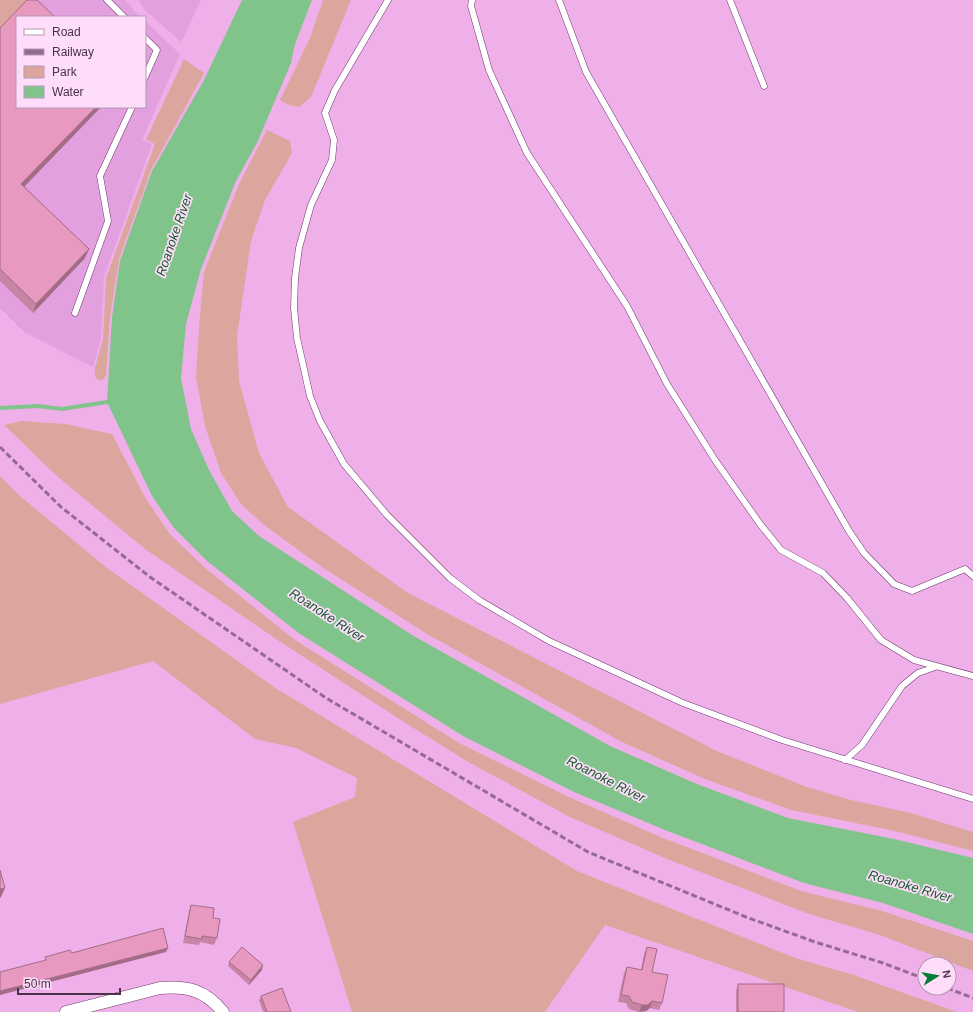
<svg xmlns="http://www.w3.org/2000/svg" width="973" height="1012" font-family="Arial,sans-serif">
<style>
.built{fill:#e3a0de}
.green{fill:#dba69d}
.water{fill:#80c48c}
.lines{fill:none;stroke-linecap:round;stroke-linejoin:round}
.stream{stroke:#80c48c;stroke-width:4}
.lane-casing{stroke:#6e386b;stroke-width:7}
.street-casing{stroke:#6e386b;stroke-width:13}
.lane{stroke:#fff;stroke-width:6}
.street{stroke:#fff;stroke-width:12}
.rail{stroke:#956a92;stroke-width:3;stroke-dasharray:6 3;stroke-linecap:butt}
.wall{fill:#c784a4}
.shaded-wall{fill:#a26b86}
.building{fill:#e799bf;stroke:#a26b86}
.labels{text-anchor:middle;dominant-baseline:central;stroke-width:3.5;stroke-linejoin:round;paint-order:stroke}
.water-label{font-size:13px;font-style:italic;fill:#0e5a27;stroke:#feddfb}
</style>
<rect width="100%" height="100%" fill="#efb0ea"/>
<g class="built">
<path d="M0,0H125L140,17H17V107H145V21L180,54L142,140L152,144L104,277L101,339L93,367L24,332L0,308Z"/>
<path d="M138,0H201L181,42L144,9Z"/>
</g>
<g class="green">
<path d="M0,0H29L0,30Z"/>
<path d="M323,0H351L311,97L299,107L289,105L280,100L310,38Z"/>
<path d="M184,59L204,73L151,170L119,259L110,318L106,375L103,380H98L95,376V368L103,339L106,278L155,144L146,140Z"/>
<path d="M267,130L290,141L292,153L265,200L251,241L237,336L239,381L259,453L288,507L408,593L717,751L807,787L851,800L911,813L973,832V851L895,831L791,810L705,779L622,742L427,634L322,567L264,525L241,504L221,473L205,426L196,377L199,327L204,272L239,184Z"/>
<path d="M22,421L65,424L112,434L146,499L169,533L205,568L295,640L459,743L571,798L663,838L801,891L882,911L973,941V971L880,935L809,914L667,859L570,817L470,763L407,724L279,641L145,549L58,477L4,425Z"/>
<path d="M0,476L20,496L107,568L277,689L577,871L798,959L851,974L957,1012H858L605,925L545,1012H352L293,822L355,797L357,778L296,748L255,739L153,661L0,704Z"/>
</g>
<path class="water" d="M242,0H312L295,44L291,63L257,143L236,181L201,269L186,324L181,378L191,429L209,470L232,511L259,536L412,635L610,746L697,784L788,818L894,839L973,858V934L883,903L804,883L665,830L574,792L463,736L300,634L207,561L174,528L152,496L107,402L112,317L120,261L152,171L204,80Z"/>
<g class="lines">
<path class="stream" d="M0,408L38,406L62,409L107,402L113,404"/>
<defs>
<g id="lane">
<path d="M107,0L124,17"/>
<path d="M388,0L335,90L325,113L334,140L332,160L311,205L299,248L295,278L294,308L297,338L310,396L320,421L344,464L387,515L450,578L479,600L549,641L683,703L782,740L973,799"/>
<path d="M472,0L471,6L489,70L527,153L627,306L667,384L715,460L760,524L781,550L823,573L847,598L881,640L914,660L973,676"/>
<path d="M559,0L586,72L849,531L864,553L894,584L912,591L965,569L973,576"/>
<path d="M730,0L764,86"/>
<path d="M145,38L157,50L145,77"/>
<path d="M75,313L108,221L100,176L132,107"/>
<path d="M845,760L862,745L902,686L918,673L935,667"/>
</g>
<path id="street" d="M66,1012L160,988C188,986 205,990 223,1012"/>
</defs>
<use href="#lane" class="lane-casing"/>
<use href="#street" class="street-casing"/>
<use href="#lane" class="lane"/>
<use href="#street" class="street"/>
<g class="rail">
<path d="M0,447L61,507L150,577L326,698L588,852L746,917L815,942L883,963L925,979"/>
<path d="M947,988L973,998"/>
</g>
</g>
<g class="wall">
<path d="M0,28L17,107H101L24,187L85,258L33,313L0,281Z"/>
<path d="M191,905L213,918L217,938L214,945L200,942L199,945L183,943L189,912Z"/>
<path d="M647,947L652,972L662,1003L659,1010L650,1008L646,1011L639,1012L629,1009L626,1003L618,1002L624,973L627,967L641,970L644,954Z"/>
<path d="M229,962L262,970L249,985L228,966Z"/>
<path d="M738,984L784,1012H736V991Z"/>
<path d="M261,996L291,1012H263L259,1000Z"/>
</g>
<g class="shaded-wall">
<path d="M96,107H101L18,193L21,184Z"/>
<path d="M89,249L85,258L33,313L36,304Z"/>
<path d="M5,888L1,897L0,898V889Z"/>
<path d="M168,948L166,952L0,995V991Z"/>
<path d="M263,965L262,970L249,985L251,980Z"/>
<path d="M652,1001L650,1008L646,1011L639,1012L642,1005Z"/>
</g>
<g class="building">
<path d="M27,0H37L55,17H17V107H96L21,184L89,249L36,304L0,269V28Z"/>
<path d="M0,870L5,888L0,889Z"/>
<path d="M191,905L214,908L213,918L220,919L217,938L202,936V939L185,936Z"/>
<path d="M163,928L168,948L0,991V972L46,960L45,957L70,950L72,953Z"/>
<path d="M242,947L263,965L251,980L229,962Z"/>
<path d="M647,947L657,949L652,972L668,975L662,1003L652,1001L648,1005H642L632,1002L629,996L621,995L627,967L642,970Z"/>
<rect x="738" y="984" width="46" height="28"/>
<path d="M282,988L291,1012H267L261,996Z"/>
</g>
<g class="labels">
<g class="water-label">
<text transform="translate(174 235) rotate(-71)">Roanoke River</text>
<text transform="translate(327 615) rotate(33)">Roanoke River</text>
<text transform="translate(606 779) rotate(27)">Roanoke River</text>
<text transform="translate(910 886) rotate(16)">Roanoke River</text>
</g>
</g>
<rect x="16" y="16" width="130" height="92" fill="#feddfb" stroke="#b698b3"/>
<rect x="24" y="29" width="20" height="6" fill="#ffffff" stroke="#b698b3"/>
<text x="52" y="36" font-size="12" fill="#4a3048">Road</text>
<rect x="24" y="49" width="20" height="6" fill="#956a92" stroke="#b698b3"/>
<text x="52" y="56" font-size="12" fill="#4a3048">Railway</text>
<rect x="24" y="66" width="20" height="12" fill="#dba69d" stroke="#b698b3"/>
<text x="52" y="76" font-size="12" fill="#4a3048">Park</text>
<rect x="24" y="86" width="20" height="12" fill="#80c48c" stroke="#b698b3"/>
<text x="52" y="96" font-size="12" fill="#4a3048">Water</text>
<g transform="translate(937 976) rotate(79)"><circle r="19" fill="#feddfb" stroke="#b698b3"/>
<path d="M0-3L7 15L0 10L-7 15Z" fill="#017c33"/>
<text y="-6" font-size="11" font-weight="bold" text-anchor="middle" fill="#4a3048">N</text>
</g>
<path d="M18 988v6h102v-6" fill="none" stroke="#4a3048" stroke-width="2"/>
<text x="24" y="988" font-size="12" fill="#4a3048" stroke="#feddfb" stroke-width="3" paint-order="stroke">50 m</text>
</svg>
